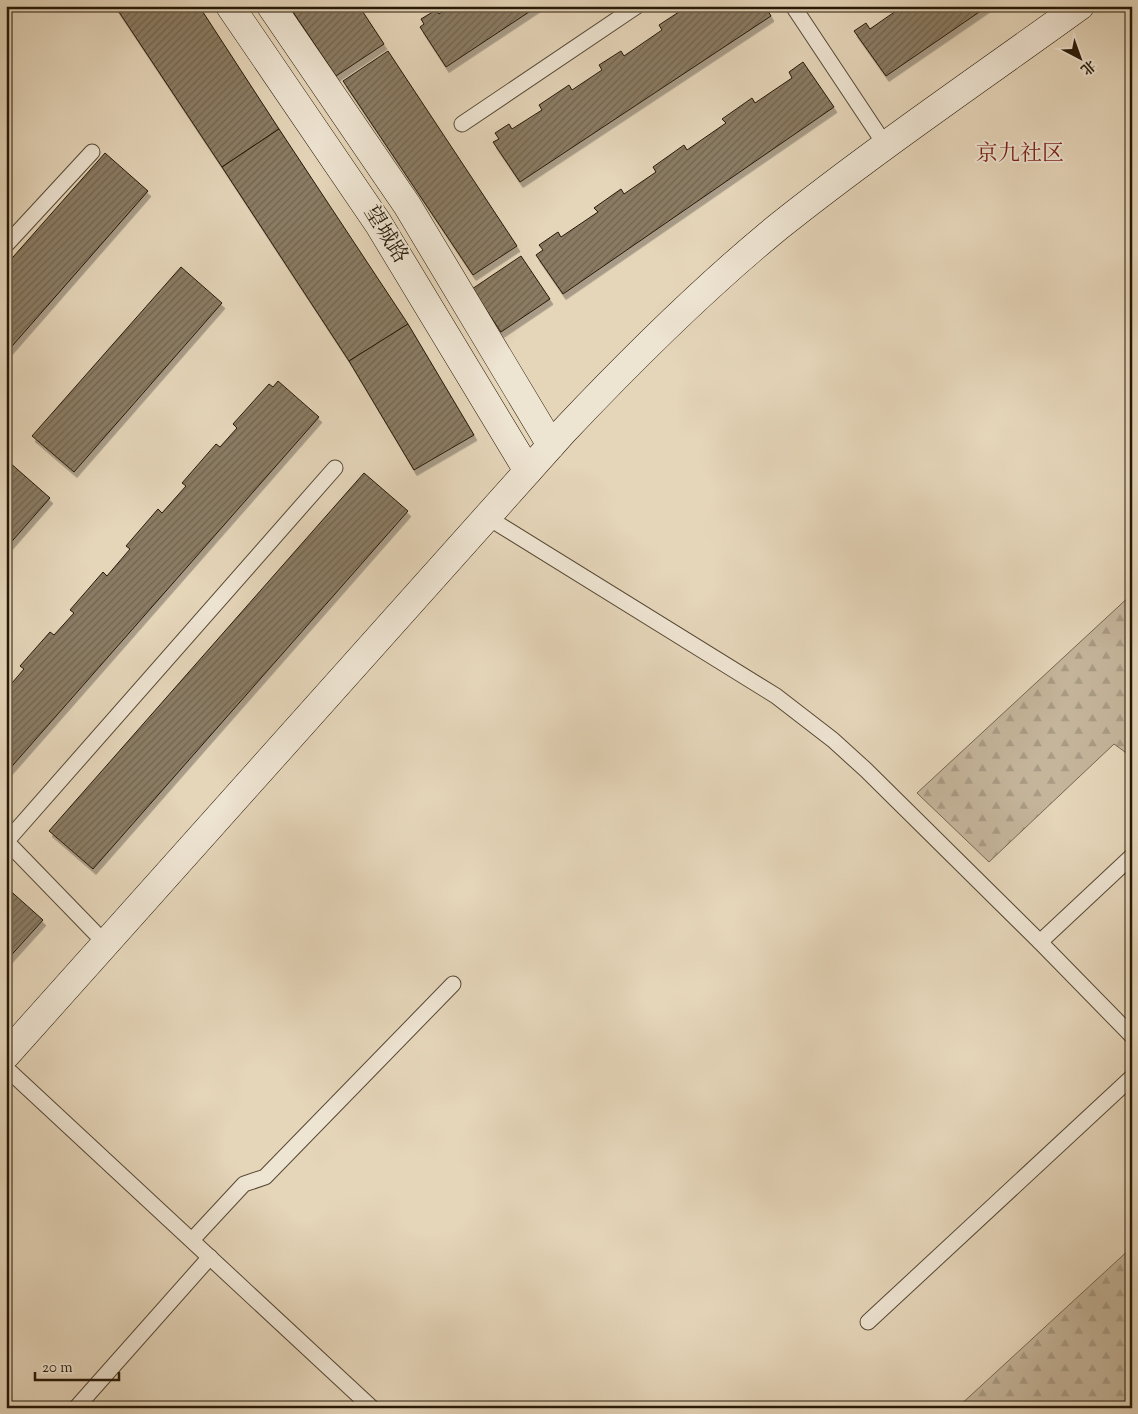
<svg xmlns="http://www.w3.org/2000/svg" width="1138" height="1414" font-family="'Sorts Mill Goudy','Noto Serif SC',serif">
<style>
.forest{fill:url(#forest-firs);stroke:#766751}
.building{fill:url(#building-hatch);stroke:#271907;filter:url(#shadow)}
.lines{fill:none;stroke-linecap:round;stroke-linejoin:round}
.lane-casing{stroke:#564834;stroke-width:17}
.secondary-casing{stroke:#271907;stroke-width:29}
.lane{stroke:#eee4d2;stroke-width:15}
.secondary{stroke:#eee4d2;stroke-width:28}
.labels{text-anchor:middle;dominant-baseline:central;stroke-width:4;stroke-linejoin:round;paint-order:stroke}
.street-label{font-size:21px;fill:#271907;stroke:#eee4d2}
.neighbourhood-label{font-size:22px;fill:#7a1f14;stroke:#eee4d2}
</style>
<defs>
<pattern id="forest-firs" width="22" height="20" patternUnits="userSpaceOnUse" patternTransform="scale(1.25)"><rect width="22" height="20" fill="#c5b59b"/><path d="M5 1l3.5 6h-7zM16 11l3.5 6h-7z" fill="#a99b84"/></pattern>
<pattern id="building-hatch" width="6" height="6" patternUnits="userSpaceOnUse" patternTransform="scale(1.25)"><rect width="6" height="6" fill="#8a7b64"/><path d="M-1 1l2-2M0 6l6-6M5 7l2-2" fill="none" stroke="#716450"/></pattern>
<filter id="shadow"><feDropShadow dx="3" dy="5.5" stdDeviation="0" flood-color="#0004"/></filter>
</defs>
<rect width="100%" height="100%" fill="#e5d5b9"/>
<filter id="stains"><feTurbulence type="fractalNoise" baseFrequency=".004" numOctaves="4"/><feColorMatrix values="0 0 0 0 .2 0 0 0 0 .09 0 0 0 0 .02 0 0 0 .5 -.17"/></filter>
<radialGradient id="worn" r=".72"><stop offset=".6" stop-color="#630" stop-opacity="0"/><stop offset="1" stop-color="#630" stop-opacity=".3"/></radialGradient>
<g class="forest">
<path d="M1132,594V757L1114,744L989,862L917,793Z"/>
<path d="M1132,1247V1408H957Z"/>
</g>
<g class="building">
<path d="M115,6H199L279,129L222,167Z"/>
<path d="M289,6H359L384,44L336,76Z"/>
<path d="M451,6H538L446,67L420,27L424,24L421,19L436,10L439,14Z"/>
<path d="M688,6L692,10L699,6H765L771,16L520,182L493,142L499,139L495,133L509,124L512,129L542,110L539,105L569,85L572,90L602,70L599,65L621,51L624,56L662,30L659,25Z"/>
<path d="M903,6H988L886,76L854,31L866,23L870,29Z"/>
<path d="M388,51L517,246L473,275L343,81Z"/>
<path d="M803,62L834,107L563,294L536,255L543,250L539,245L558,232L561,237L598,212L594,208L621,189L624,194L656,172L653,167L684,145L687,150L726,123L722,119L752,98L755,103L792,78L789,72Z"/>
<path d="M279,129L408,324L349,361L222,167Z"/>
<path d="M105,153L148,191L6,353V265Z"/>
<path d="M521,256L550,299L501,332L472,289Z"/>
<path d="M181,267L222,303L74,472L32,436Z"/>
<path d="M408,324L474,435L414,470L349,361Z"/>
<path d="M278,381L319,417L6,773V690L24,669L20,666L50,632L54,635L74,613L70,610L103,572L107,576L130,549L126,546L158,509L162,513L186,486L182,483L216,444L220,447L237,428L233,424L269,384L273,387Z"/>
<path d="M9,462L50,498L6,548V465Z"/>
<path d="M364,473L408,511L93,869L49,831Z"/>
<path d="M6,887L43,920L6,961Z"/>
</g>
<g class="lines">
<defs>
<g id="lane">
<path d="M793,6L886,146"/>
<path d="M462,124L637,6"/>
<path d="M6,245L92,152"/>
<path d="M487,517L776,696L833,740L866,770L1040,942L1132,1036"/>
<path d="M6,841L106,944"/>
<path d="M6,842L335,468"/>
<path d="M1040,942L1132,856"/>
<path d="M6,1068L372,1408"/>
<path d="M192,1240L244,1184L265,1177L453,984"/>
<path d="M868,1322L1132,1077"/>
<path d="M76,1408L210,1257"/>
</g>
<g id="secondary">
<path d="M230,6L378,223L528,471"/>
<path d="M271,6L407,205L551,445"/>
<path d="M6,1055L562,433C630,361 701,290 778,227C876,149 979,79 1080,6"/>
</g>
</defs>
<use href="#lane" class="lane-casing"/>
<use href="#secondary" class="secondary-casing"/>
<use href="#lane" class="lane"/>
<use href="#secondary" class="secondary"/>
</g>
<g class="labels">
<g class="street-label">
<text transform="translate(385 235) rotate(58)">望城路</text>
</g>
<g class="neighbourhood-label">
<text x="1020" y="155">京九社区</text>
</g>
</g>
<rect width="1138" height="1414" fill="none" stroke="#e5d5b9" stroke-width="25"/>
<rect x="8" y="8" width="1123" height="1399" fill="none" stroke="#271907" stroke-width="2.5"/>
<rect x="12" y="12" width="1113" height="1389" fill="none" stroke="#271907"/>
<g transform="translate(1080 58) rotate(139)" stroke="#eee4d2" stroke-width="4" paint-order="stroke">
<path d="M0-4L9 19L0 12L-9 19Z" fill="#271907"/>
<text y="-8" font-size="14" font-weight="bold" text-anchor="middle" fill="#271907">北</text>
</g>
<path d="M35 1372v8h84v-8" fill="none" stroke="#271907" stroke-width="2.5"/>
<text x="42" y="1372" font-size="15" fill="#271907" stroke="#eee4d2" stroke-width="4" paint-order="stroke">20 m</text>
<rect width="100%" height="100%" filter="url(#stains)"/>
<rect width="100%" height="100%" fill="url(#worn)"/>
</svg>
